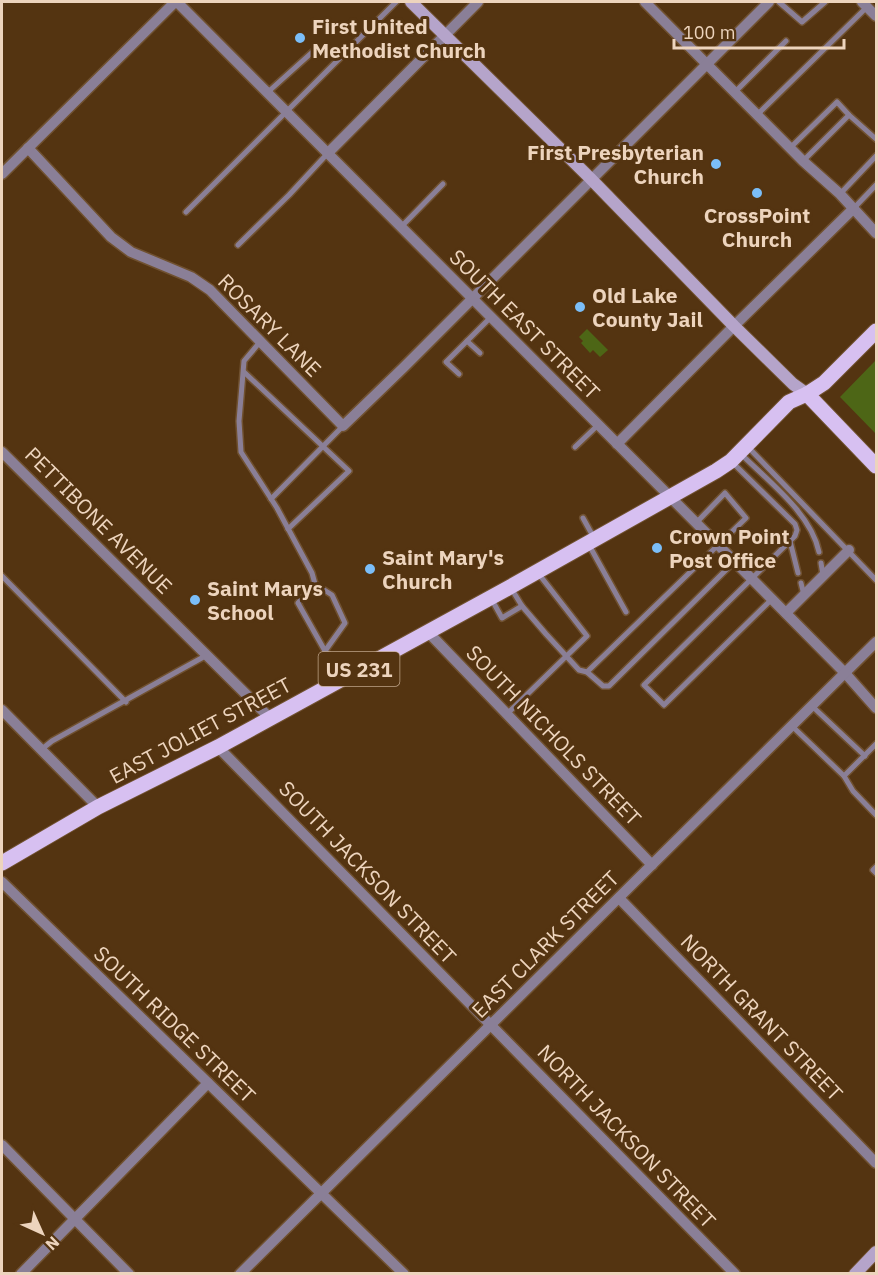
<svg xmlns="http://www.w3.org/2000/svg" width="878" height="1275" font-family="'IBM Plex Sans',sans-serif">
<style>
.green{fill:#4d6616}
.lines{fill:none;stroke-linecap:round;stroke-linejoin:round}
.lane-casing{stroke:#705130;stroke-width:8}
.street-casing{stroke:#705130;stroke-width:13}
.secondary-casing{stroke:#705130;stroke-width:14}
.primary-casing{stroke:#705130;stroke-width:17}
.lane{stroke:#8a7f97;stroke-width:5}
.street{stroke:#8a7f97;stroke-width:10}
.secondary{stroke:#b5a4ca;stroke-width:12}
.primary{stroke:#d7c0f1;stroke-width:15}
.poi-dot{fill:#7bbef8;stroke:#543411;stroke-width:2}
.labels{text-anchor:middle;dominant-baseline:central;stroke-width:6;stroke-linejoin:round;paint-order:stroke}
.shield{fill:#543411;stroke:#bfa489;stroke-width:1.5}
.shield-label{font-size:20px;font-weight:bold;fill:#edd4bd}
.poi-label{font-size:21px;font-weight:bold;fill:#edd4bd;stroke:#543411;text-anchor:start}
.street-label{font-size:21px;fill:#edd4bd;stroke:#543411}
</style>
<rect width="100%" height="100%" fill="#543411"/>
<g class="green">
<path d="M587,329L608,350L600,357L593,350L590,353L581,343L583,341L579,337Z"/>
<path d="M876,360V434L840,397Z"/>
</g>
<g class="lines">
<defs>
<g id="lane">
<path d="M779,2L802,22L825,2"/>
<path d="M268,92L318,47"/>
<path d="M735,92L786,41"/>
<path d="M757,115L867,7"/>
<path d="M849,115L876,139"/>
<path d="M790,148L837,102L849,115L803,161"/>
<path d="M840,194L876,156"/>
<path d="M854,208L876,185"/>
<path d="M186,212L396,2"/>
<path d="M401,227L443,184"/>
<path d="M238,245L289,195L328,153"/>
<path d="M260,342L244,361L239,421L241,452L277,508L312,573L315,584L298,603L325,651L347,674"/>
<path d="M480,353L467,341L491,317"/>
<path d="M244,372L349,471L288,529"/>
<path d="M459,374L446,362L467,341"/>
<path d="M747,446L876,580"/>
<path d="M575,447L598,425"/>
<path d="M740,453C768,481 811,513 819,552"/>
<path d="M731,461L795,524L797,530L795,536L644,685L664,705L772,599"/>
<path d="M271,499L343,426"/>
<path d="M583,518L594,538"/>
<path d="M696,523L725,493L746,518L587,672L603,686H609L734,562"/>
<path d="M790,541L798,573"/>
<path d="M589,545L626,612"/>
<path d="M821,563L823,575"/>
<path d="M2,576L126,702"/>
<path d="M801,583L804,595"/>
<path d="M315,584L332,595L345,623L325,651"/>
<path d="M511,588L522,606L546,634L579,670L587,672"/>
<path d="M492,600L502,618L522,606"/>
<path d="M812,706L865,756"/>
<path d="M507,714L587,636L538,573"/>
<path d="M792,726L844,776L876,744"/>
<path d="M42,749L52,741L207,655"/>
<path d="M844,776L853,791L876,815"/>
<path d="M876,867L873,870L876,873"/>
</g>
<g id="street">
<path d="M177,2L752,579L845,673L876,708"/>
<path d="M645,2L803,161L840,194L876,233"/>
<path d="M862,2L876,16"/>
<path d="M28,148L111,237L131,252L191,277L210,290L343,426L403,368L769,2"/>
<path d="M328,153L478,2"/>
<path d="M2,174L175,2"/>
<path d="M617,444L734,326L854,208"/>
<path d="M2,452L270,718"/>
<path d="M786,613L849,550"/>
<path d="M428,632L652,865"/>
<path d="M2,710L98,807"/>
<path d="M218,747L735,1274"/>
<path d="M2,882L404,1274"/>
<path d="M619,898L876,1163"/>
<path d="M2,1145L129,1274"/>
<path d="M21,1274L208,1083"/>
<path d="M240,1274L876,642"/>
</g>
<g id="secondary">
<path d="M411,2L590,178L734,326L793,384L807,394"/>
<path d="M855,1274L876,1252"/>
</g>
<g id="primary">
<path d="M807,394L876,466"/>
<path d="M2,863L98,807L218,747L510,587L716,471L731,461L789,402L807,394L824,383L876,331"/>
</g>
</defs>
<use href="#lane" class="lane-casing"/>
<use href="#street" class="street-casing"/>
<use href="#secondary" class="secondary-casing"/>
<use href="#primary" class="primary-casing"/>
<use href="#lane" class="lane"/>
<use href="#street" class="street"/>
<use href="#secondary" class="secondary"/>
<use href="#primary" class="primary"/>
</g>
<g class="poi-dot">
<circle cx="300" cy="38" r="6"/>
<circle cx="716" cy="164" r="6"/>
<circle cx="757" cy="193" r="6"/>
<circle cx="580" cy="307" r="6"/>
<circle cx="657" cy="548" r="6"/>
<circle cx="370" cy="569" r="6"/>
<circle cx="195" cy="600" r="6"/>
</g>
<g class="labels">
<rect class="shield" x="318.5" y="652" width="81" height="34" rx="4.5"/>
<g class="shield-label">
<text x="359" y="669">US 231</text>
</g>
<g class="poi-label">
<text x="312" y="26">First United<tspan x="312" dy="24">Methodist Church</tspan></text>
<text x="704" y="152" text-anchor="end">First Presbyterian<tspan x="704" dy="24">Church</tspan></text>
<text x="757" y="215" text-anchor="middle">CrossPoint<tspan x="757" dy="24">Church</tspan></text>
<text x="592" y="295">Old Lake<tspan x="592" dy="24">County Jail</tspan></text>
<text x="669" y="536">Crown Point<tspan x="669" dy="24">Post Office</tspan></text>
<text x="382" y="557">Saint Mary's<tspan x="382" dy="24">Church</tspan></text>
<text x="207" y="588">Saint Marys<tspan x="207" dy="24">School</tspan></text>
</g>
<g class="street-label">
<text transform="translate(525 324) rotate(45)">SOUTH EAST STREET</text>
<text transform="translate(270 325) rotate(45)">ROSARY LANE</text>
<text transform="translate(99 520) rotate(45)">PETTIBONE AVENUE</text>
<text transform="translate(200 730) rotate(-28)">EAST JOLIET STREET</text>
<text transform="translate(554 735) rotate(46)">SOUTH NICHOLS STREET</text>
<text transform="translate(368 872) rotate(46)">SOUTH JACKSON STREET</text>
<text transform="translate(545 944) rotate(-45)">EAST CLARK STREET</text>
<text transform="translate(762 1017) rotate(46)">NORTH GRANT STREET</text>
<text transform="translate(175 1024) rotate(44)">SOUTH RIDGE STREET</text>
<text transform="translate(627 1136) rotate(46)">NORTH JACKSON STREET</text>
</g>
</g>
<rect width="878" height="1275" fill="none" stroke="#edd4bd" stroke-width="6"/>
<g transform="translate(42 1233) rotate(135)" stroke="#543411" stroke-width="4.5" paint-order="stroke">
<path d="M0-4.5L10 22L0 15L-10 22Z" fill="#edd4bd"/>
<text y="-9" font-size="16" font-weight="bold" text-anchor="middle" fill="#edd4bd">N</text>
</g>
<path d="M674 39v9h170v-9" fill="none" stroke="#edd4bd" stroke-width="3"/>
<text x="683" y="39" font-size="18" fill="#edd4bd" stroke="#543411" stroke-width="4.5" paint-order="stroke">100 m</text>
</svg>
